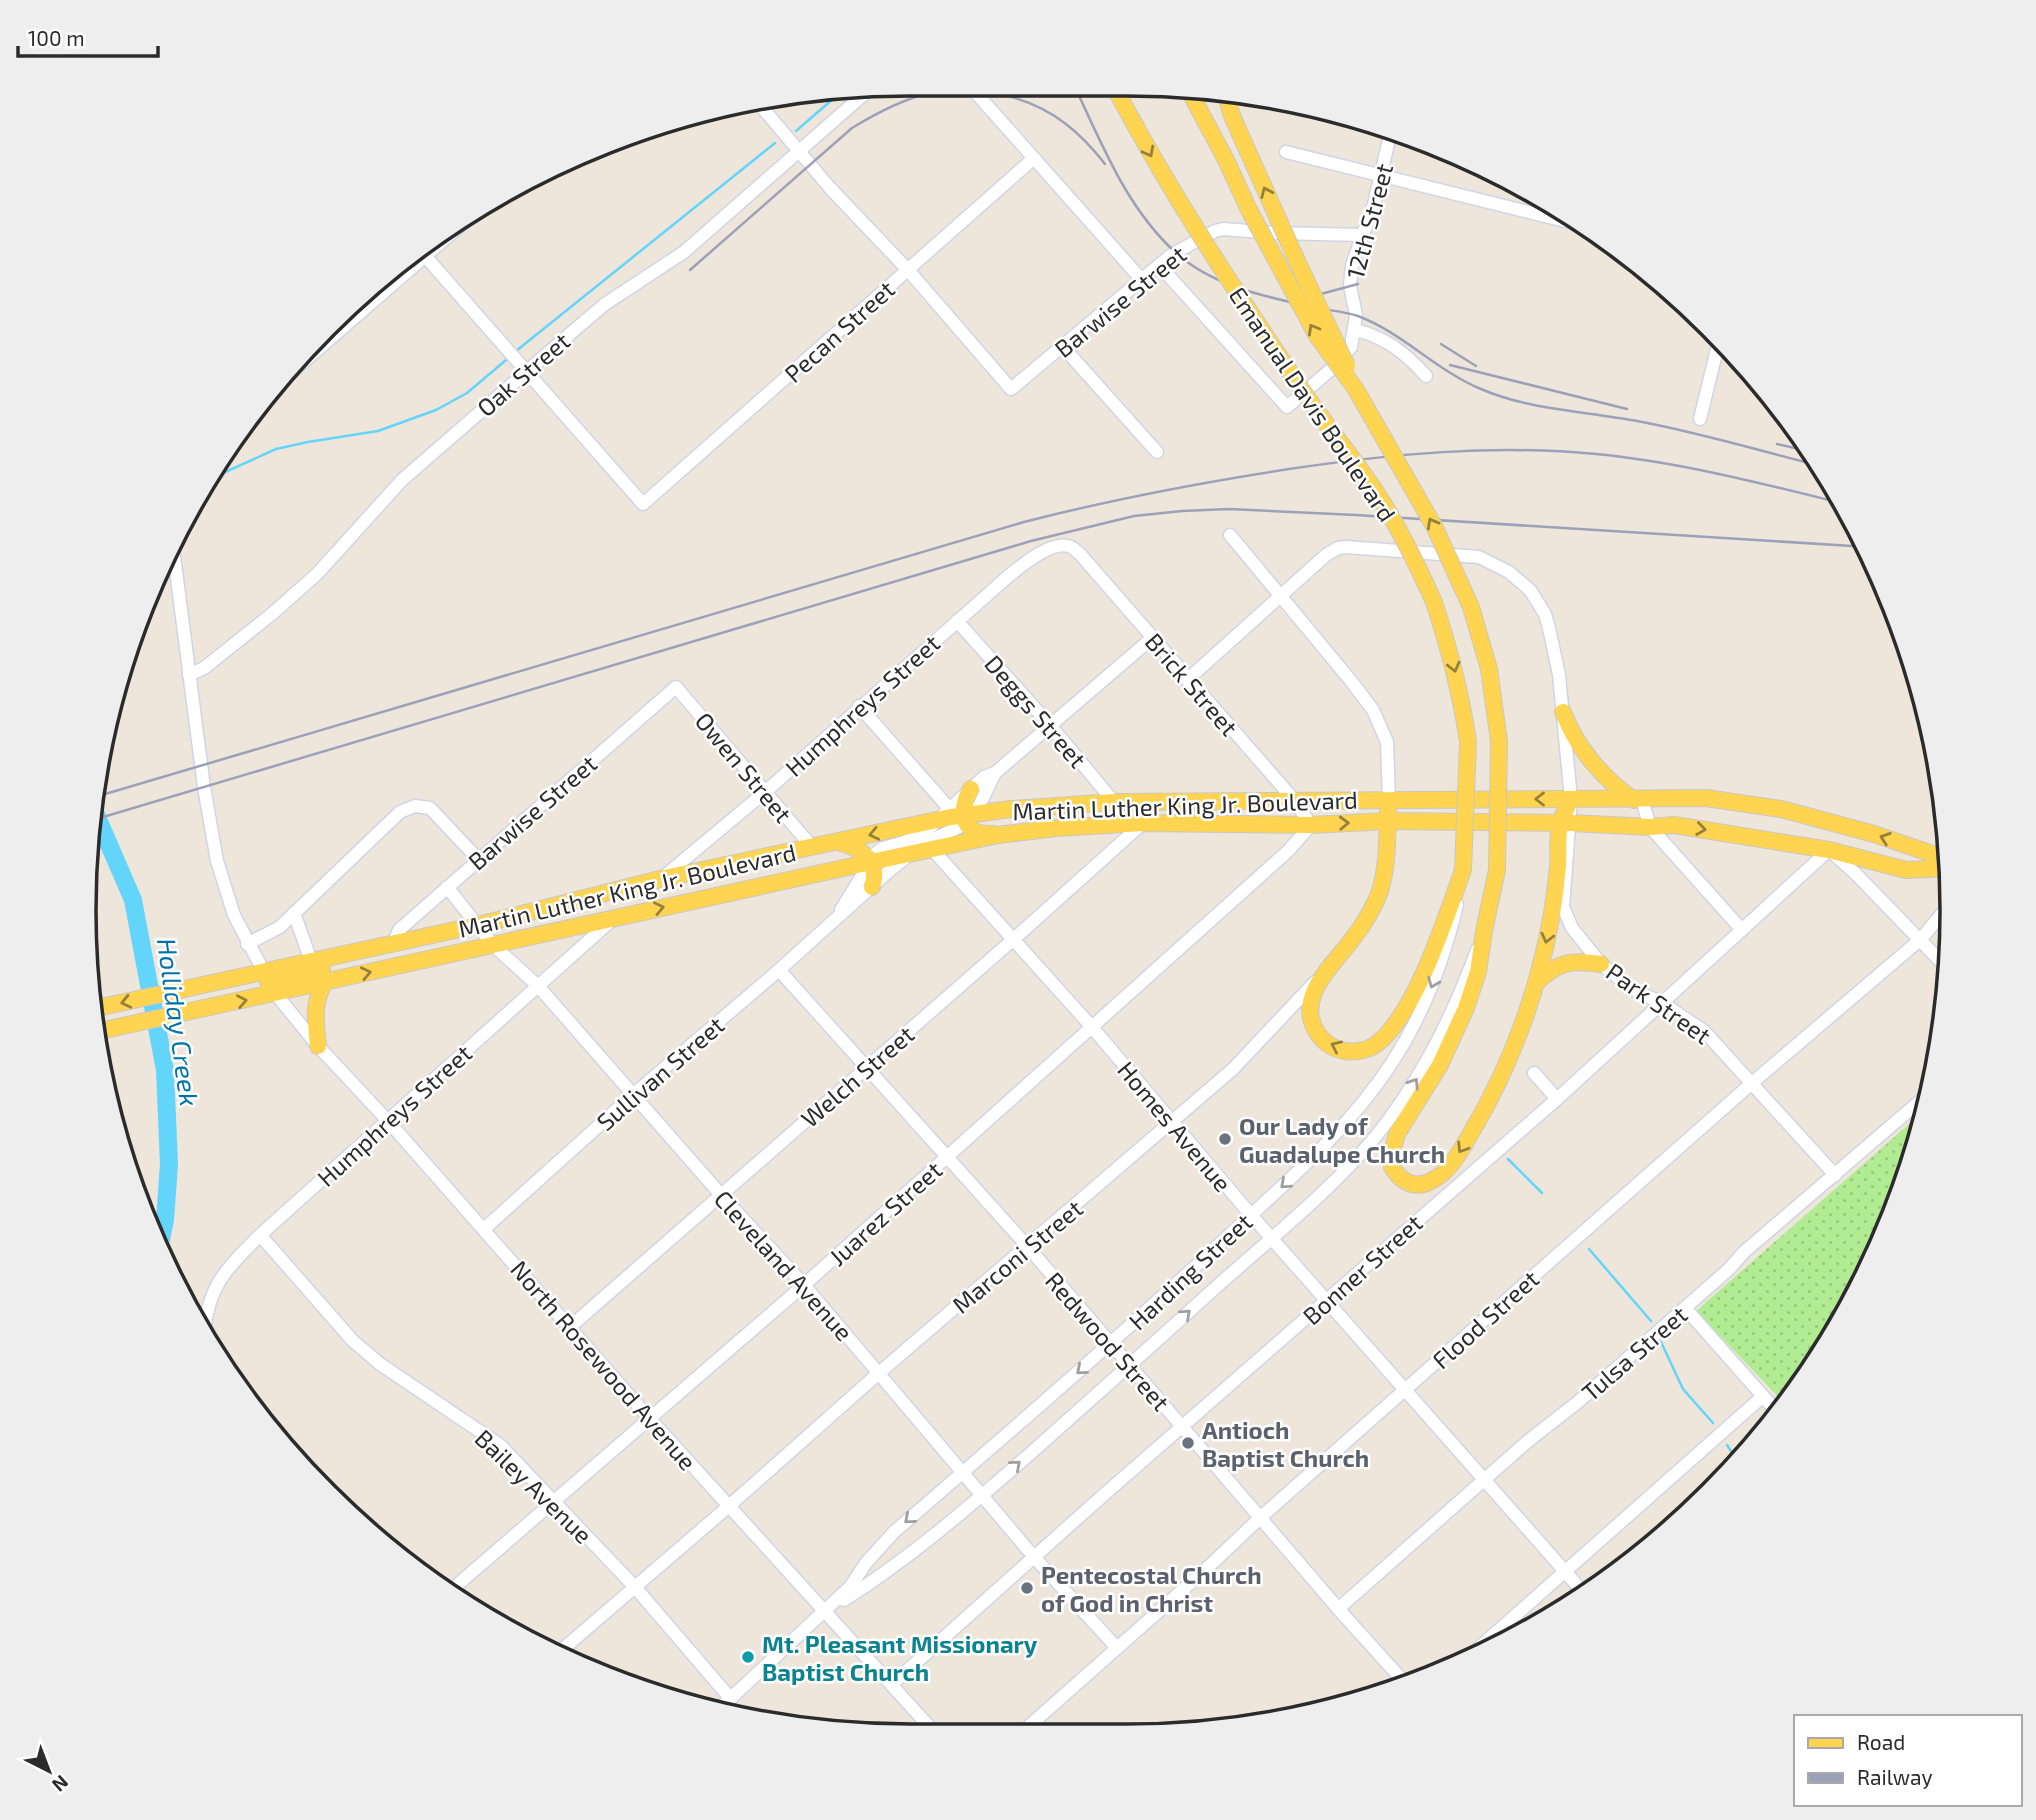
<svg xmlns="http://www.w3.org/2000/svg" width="2036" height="1820" font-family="'Exo 2',sans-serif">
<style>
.grass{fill:url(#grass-dots)}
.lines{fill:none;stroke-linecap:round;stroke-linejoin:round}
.stream{stroke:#63d5fb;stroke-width:2.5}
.river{stroke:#63d5fb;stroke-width:18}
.minor-casing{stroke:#d0d5e5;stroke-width:15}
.major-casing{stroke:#c8c8c8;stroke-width:18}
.minor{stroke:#fff;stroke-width:12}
.major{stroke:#ffd450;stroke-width:16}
.rail{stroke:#9da1b7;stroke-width:2.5}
.major-bridge-casing{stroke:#c8c8c8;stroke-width:18;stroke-linecap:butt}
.major-bridge{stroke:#ffd450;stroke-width:16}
.oneway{stroke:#95803e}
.oneway2{stroke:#a0a0a0}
.worship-dot{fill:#6b7280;stroke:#fff;stroke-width:2.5}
.culture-dot{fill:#0f9aa8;stroke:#fff;stroke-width:2.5}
.labels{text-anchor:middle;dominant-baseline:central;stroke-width:5;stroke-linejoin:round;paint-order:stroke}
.street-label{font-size:24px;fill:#2b2b2b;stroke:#fff}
.worship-label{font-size:24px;font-weight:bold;fill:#5b616d;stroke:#fff;text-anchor:start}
.culture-label{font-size:24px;font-weight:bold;fill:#0d838f;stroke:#fff;text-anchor:start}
.water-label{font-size:26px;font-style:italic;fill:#0072aa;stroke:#fff}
.rim{fill:none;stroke:#2b2b2b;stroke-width:3.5}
</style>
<defs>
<pattern id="grass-dots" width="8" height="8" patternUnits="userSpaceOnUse" patternTransform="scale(1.75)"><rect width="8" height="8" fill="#b1eb92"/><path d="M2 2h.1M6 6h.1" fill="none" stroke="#98ca7e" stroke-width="1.8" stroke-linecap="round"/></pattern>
</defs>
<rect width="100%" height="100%" fill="#eee6db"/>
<path class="grass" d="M1923,1112L1908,1176L1841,1323L1784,1403L1696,1311Z"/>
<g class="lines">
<g class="stream">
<path d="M796,131L842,91"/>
<path d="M516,351L775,143"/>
<path d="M210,479L276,449L308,442L378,431L436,410L467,393L506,360"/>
<path d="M1508,1159L1542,1193"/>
<path d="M1589,1249L1651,1321"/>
<path d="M1661,1342L1683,1389L1713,1423"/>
<path d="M1727,1445L1739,1463"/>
</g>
<path class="river" d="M94,810L133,900L165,1070L169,1164L165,1220L159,1249"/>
<defs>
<g id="minor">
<path d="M968,84L1142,280"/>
<path d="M755,99L830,188L908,270L1011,389L1171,255L1215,231L1223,229L1274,233L1362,235"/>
<path d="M1286,152L1581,225"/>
<path d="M418,248L643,504L1034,158"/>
<path d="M1159,265L1287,407L1335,366L1351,347L1356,315L1350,286L1352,265L1374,204L1391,131"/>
<path d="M1355,330C1383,336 1407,354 1426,376"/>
<path d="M1063,347L1157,452"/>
<path d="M270,391L476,212"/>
<path d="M1700,419L1719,341"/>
<path d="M1230,535L1351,681L1373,710L1387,742L1389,800"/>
<path d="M172,540L204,787L217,861L234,915L275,993L318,1046L388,1121L649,1418L936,1734"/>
<path d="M957,621L1050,725L1114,802"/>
<path d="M189,675L204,668L273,613L317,574L402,480L571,333L605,304L684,252L871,88"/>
<path d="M1187,680L1326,555L1338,548L1346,547L1479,557L1509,572L1530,590L1545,614L1549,628L1559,675L1571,799L1563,907L1572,928L1601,964L1632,989L1662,1003L1704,1031L1835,1175"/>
<path d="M859,706L949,808"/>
<path d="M1642,800L1650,827L1742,930"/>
<path d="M932,849L1091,1026L1251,1215L1584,1593"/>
<path d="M447,887L494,946L538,986L721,1195L804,1285L1034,1557L1117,1648"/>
<path d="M841,910L876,853L883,848L904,842L923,834L984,777L995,773L1151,639"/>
<path d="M294,913L311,961"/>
<path d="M394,942L399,930L676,687L812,847"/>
<path d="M247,944L280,927L400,812L415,806L430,808L478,859"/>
<path d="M779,970L1028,1247L1341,1612L1405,1683"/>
<path d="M1534,1073L1557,1099"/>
<path d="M484,1229L634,1094L779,970L889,871L920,846L967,823L975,814L995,773"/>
<path d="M260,1235L353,1341L380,1364L500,1445L634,1586L731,1699"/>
<path d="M1685,1308L1777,1412"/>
<path d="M570,1327L1015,938L1143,823"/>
<path d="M204,1331C210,1282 227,1269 260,1235L614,918"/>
<path d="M449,1592L804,1285L1288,851L1311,825L1294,800L1080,554C1077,552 1075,549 1071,547C1052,538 1017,569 1004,580L765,792L661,879"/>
<path d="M844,1600C912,1557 971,1505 1031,1453C1089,1401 1147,1350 1204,1298C1266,1241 1340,1186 1390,1118C1429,1064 1454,1012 1477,950"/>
<path d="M1338,1609L1528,1441L1578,1402L1729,1269L1744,1252L1927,1095"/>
<path d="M556,1655L729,1506L880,1372L1233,1069L1315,982"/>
<path d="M1464,1661L1762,1397"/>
<path d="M892,1684L1099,1499L1557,1099L1829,850L1854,872L1947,968"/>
<path d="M717,1711L850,1587L866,1563L894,1532C1005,1436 1116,1340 1223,1241C1284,1184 1348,1131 1393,1061C1424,1013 1444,959 1457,905"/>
<path d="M1020,1734L1203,1572L1261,1517L1752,1083L1921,939L1949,905"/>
</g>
<g id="major">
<path d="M1187,87L1226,160L1249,210"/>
<path d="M1225,92L1232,116"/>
<path d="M1434,602C1449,648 1461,693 1468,742"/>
<path d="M1471,607L1489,669L1499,741"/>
<path d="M1563,712C1576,747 1603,779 1634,800"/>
<path d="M971,789C963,802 958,823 976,832C981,834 989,834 994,834"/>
<path d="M1388,811C1387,837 1388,865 1380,891C1374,908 1362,927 1351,941C1331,967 1294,999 1318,1034C1323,1042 1334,1049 1344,1051C1356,1053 1370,1050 1379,1042C1417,1010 1446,917 1463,870"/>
<path d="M837,842C860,847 881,861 872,887"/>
<path d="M1497,870L1484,931L1478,972L1466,1008L1440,1065L1397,1134L1391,1156L1392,1167C1401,1182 1414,1190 1431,1181C1450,1172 1461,1150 1471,1133C1509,1069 1536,997 1550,924C1554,905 1556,885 1558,866C1559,853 1557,837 1560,824C1562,815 1568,807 1571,799"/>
<path d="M268,982L322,969"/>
<path d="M1536,983C1559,961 1571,960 1601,964"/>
<path d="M97,1008L478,925L660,879L951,817L1011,809L1114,802L1706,798L1781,809L1874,834L1950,860"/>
<path d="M100,1031L871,862L998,835L1056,828L1143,823L1311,825L1388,821L1571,823L1650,827L1674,825L1829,850L1906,870L1950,868"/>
<path d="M318,1046C316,1023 312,1002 325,982"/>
</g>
</defs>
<use href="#minor" class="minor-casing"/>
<use href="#major" class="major-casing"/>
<use href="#minor" class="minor"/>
<use href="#major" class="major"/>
<g class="rail">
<path d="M1074,85C1102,144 1126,207 1175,252C1214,288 1272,298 1322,309C1334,311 1346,312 1358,316C1403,333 1437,371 1481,389C1529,410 1585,411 1637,421C1697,432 1757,450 1817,465"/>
<path d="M690,270L852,128C906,95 953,77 1015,98C1054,110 1080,132 1105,164"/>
<path d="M1289,296L1317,295L1358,284"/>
<path d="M1441,344L1476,366"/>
<path d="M1450,365L1627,409"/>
<path d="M1777,444L1808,451"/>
<path d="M95,797L1024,522C1113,499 1198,483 1289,469C1391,454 1493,444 1596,454C1679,462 1760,483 1841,503"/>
<path d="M93,820L1031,541L1134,516L1182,511L1229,509L1356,515L1868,547"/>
</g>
<defs>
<g id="major-bridge">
<path d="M1117,92C1172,196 1236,292 1302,390C1325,424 1351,455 1374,489C1398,525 1416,563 1434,602"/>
<path d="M1232,116L1297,261L1347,366"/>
<path d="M1249,210L1317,336L1355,388L1435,528L1471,607"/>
<path d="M1463,870L1468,742"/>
<path d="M1497,870L1499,741"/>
</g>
</defs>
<use href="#major-bridge" class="major-bridge-casing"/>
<use href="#major-bridge" class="major-bridge"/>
</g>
<defs><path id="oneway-chevron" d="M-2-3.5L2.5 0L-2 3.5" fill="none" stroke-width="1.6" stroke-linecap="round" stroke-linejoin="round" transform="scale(1.75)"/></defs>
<g class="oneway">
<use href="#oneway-chevron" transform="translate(1149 152) rotate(62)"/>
<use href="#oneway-chevron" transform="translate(1266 192) rotate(-114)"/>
<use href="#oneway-chevron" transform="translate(1313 329) rotate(-120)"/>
<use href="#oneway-chevron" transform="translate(1432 523) rotate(-119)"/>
<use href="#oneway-chevron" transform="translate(1454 667) rotate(76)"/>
<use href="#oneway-chevron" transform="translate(1540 799) rotate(180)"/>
<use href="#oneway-chevron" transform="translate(1344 823) rotate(-2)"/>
<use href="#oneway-chevron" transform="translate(1701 829) rotate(8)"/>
<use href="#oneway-chevron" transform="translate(874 834) rotate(168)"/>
<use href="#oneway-chevron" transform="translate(1885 838) rotate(-161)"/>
<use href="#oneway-chevron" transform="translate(659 908) rotate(-12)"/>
<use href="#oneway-chevron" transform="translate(1547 938) rotate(104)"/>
<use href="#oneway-chevron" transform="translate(366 973) rotate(-12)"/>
<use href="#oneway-chevron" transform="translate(242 1001) rotate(-11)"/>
<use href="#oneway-chevron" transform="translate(126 1002) rotate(167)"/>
<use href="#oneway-chevron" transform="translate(1336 1046) rotate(-155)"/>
<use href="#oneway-chevron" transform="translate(1462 1148) rotate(122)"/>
</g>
<g class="oneway2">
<use href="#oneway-chevron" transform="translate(1433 983) rotate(112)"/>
<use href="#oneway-chevron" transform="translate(1414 1083) rotate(-57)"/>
<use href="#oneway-chevron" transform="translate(1285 1184) rotate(138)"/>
<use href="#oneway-chevron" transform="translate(1186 1314) rotate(-42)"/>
<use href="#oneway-chevron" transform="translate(1081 1370) rotate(139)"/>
<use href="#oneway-chevron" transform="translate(1016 1465) rotate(-41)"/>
<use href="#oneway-chevron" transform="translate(909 1519) rotate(139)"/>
</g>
<g class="worship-dot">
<circle cx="1225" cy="1139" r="7"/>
<circle cx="1188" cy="1443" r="7"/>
<circle cx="1027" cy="1588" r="7"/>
</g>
<circle class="culture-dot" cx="748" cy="1657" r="7"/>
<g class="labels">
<g class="street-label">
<text transform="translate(1369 221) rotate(-75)">12th Street</text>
<text transform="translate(1120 301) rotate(-39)">Barwise Street</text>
<text transform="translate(839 331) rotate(-42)">Pecan Street</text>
<text transform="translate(523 374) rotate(-41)">Oak Street</text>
<text transform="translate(1313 404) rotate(56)">Emanual Davis Boulevard</text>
<text transform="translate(1192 684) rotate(49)">Brick Street</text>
<text transform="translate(862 705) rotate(-42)">Humphreys Street</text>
<text transform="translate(1036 711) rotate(49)">Deggs Street</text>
<text transform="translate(744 767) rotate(50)">Owen Street</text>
<text transform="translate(1185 805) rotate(-2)">Martin Luther King Jr. Boulevard</text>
<text transform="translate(532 812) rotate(-41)">Barwise Street</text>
<text transform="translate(627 890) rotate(-13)">Martin Luther King Jr. Boulevard</text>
<text transform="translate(1659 1003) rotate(35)">Park Street</text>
<text transform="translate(660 1073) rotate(-41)">Sullivan Street</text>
<text transform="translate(857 1076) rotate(-41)">Welch Street</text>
<text transform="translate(394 1115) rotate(-42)">Humphreys Street</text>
<text transform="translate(1175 1126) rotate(50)">Homes Avenue</text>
<text transform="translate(885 1213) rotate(-42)">Juarez Street</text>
<text transform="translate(1017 1256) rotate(-40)">Marconi Street</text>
<text transform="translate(784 1265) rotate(48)">Cleveland Avenue</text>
<text transform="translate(1362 1269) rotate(-42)">Bonner Street</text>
<text transform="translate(1190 1271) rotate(-43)">Harding Street</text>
<text transform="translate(1485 1319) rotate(-42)">Flood Street</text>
<text transform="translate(1108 1341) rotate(49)">Redwood Street</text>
<text transform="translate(1634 1353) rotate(-41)">Tulsa Street</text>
<text transform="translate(604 1365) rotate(49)">North Rosewood Avenue</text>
<text transform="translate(534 1486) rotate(44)">Bailey Avenue</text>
</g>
<g class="worship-label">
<text x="1239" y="1125">Our Lady of<tspan x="1239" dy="28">Guadalupe Church</tspan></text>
<text x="1202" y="1429">Antioch<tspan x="1202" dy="28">Baptist Church</tspan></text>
<text x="1041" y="1574">Pentecostal Church<tspan x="1041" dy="28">of God in Christ</tspan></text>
</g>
<g class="culture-label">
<text x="762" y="1643">Mt. Pleasant Missionary<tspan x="762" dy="28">Baptist Church</tspan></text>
</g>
<g class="water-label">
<text transform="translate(179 1022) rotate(82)">Holliday Creek</text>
</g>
</g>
<path d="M0 0H2036V1820H0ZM910 96H1126A814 814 0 0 1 1940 910V910A814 814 0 0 1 1126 1724H910A814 814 0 0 1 96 910V910A814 814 0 0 1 910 96Z" fill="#eee" fill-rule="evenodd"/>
<path class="rim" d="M910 96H1126A814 814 0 0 1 1940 910V910A814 814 0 0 1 1126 1724H910A814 814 0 0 1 96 910V910A814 814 0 0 1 910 96Z"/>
<rect x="1794" y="1715" width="228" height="91" fill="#ffffff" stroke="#aaaaaa" stroke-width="2"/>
<rect x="1808" y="1738" width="35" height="10" fill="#ffd450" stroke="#aaaaaa" stroke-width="2"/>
<text x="1857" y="1750" font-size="21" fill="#2b2b2b">Road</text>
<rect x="1808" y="1773" width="35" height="10" fill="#9da1b7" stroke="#aaaaaa" stroke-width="2"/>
<text x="1857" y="1785" font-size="21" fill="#2b2b2b">Railway</text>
<g transform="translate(49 1771) rotate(138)" stroke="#ffffff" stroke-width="5" paint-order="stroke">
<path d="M0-5L12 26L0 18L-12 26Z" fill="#2b2b2b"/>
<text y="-10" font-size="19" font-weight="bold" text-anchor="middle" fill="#2b2b2b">N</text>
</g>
<path d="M18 46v10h140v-10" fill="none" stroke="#2b2b2b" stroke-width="3.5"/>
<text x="28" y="46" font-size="21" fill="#2b2b2b" stroke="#ffffff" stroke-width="5" paint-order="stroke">100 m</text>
</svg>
